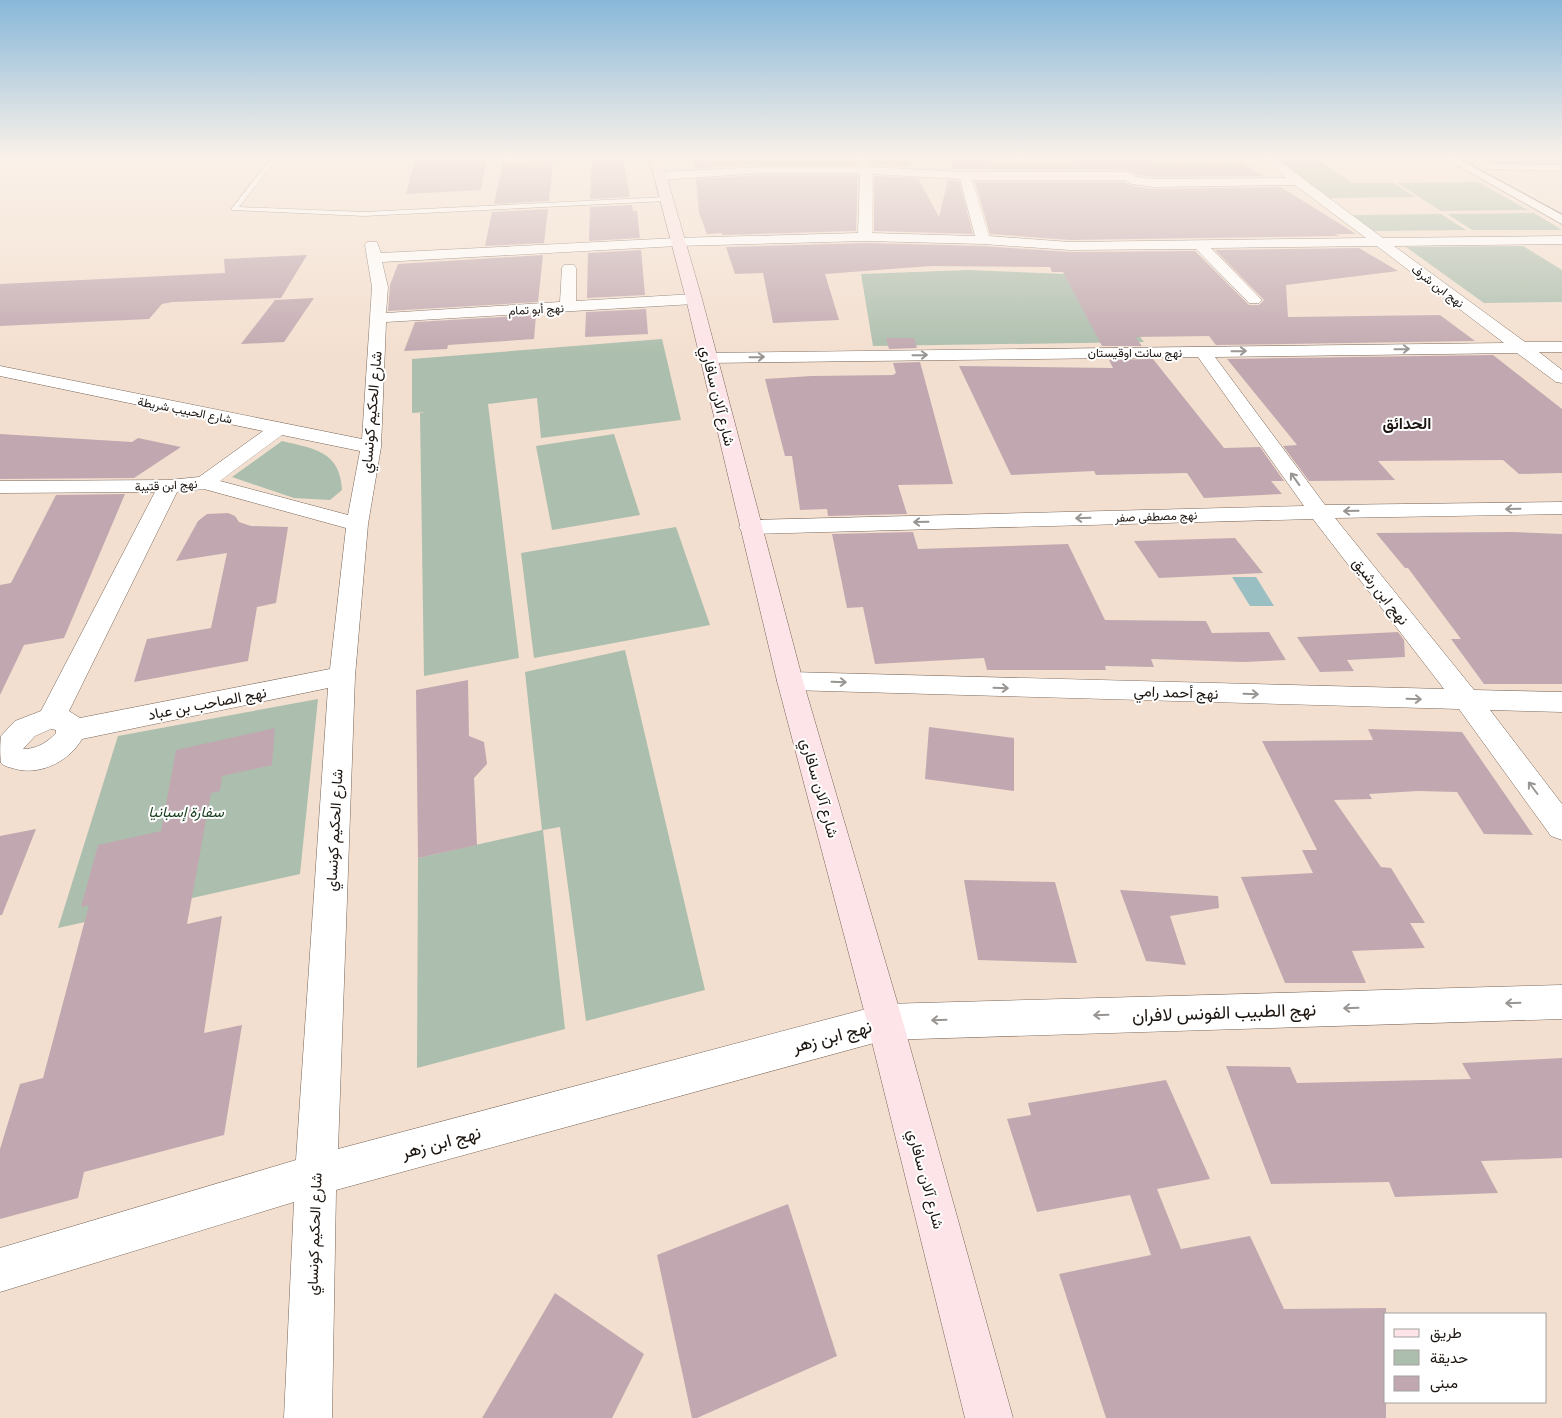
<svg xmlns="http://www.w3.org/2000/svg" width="1562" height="1418" font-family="'IBM Plex Serif',Vazirmatn,serif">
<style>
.green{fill:#acbead}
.water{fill:#99bfc3}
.building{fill:#c1a8b0}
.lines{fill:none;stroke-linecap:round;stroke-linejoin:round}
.lane-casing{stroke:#776558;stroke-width:1}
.street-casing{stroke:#776558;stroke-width:1}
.secondary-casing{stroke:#776558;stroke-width:1}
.lane{fill:#fff;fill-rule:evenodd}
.street{fill:#fff;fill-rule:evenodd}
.secondary{fill:#fde4e8;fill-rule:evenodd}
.tram{stroke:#73665d;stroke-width:1}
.oneway{stroke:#989593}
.labels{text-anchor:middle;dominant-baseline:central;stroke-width:4;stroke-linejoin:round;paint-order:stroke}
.far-street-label{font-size:12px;fill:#1b140f;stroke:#fff}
.street-label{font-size:15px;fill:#1b140f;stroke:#fff}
.park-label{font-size:15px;font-style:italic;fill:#183e1e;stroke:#fff}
.far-district-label{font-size:16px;font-weight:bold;fill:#1b140f;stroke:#fff}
.near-street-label{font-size:18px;fill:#1b140f;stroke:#fff}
</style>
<rect width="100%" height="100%" fill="#f3dfcf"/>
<g class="green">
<path d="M1485,157H1562V166L1499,165Z"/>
<path d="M1275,158H1315L1352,183H1393L1415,197L1329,198Z"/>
<path d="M1478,182L1528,210L1441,211L1397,183Z"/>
<path d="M1534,213L1562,230H1472L1447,214Z"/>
<path d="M1441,214L1466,230L1374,231L1351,215Z"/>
<path d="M1523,246L1562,270V302L1484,303L1406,247Z"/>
<path d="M968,270L1092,275L1144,342L873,346L861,274Z"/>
<path d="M662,339L681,420L541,438L537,398L488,404L519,658L424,676L420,413L426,412L412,413V359Z"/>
<path d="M614,434L640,515L552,530L536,446Z"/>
<path d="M282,441C315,449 340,451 342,490L330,500L294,498L232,477Z"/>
<path d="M676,527L710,625L534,658L521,553Z"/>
<path d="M625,650L705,990L586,1021L560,827L543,830L565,1029L417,1068L418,858L542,830L525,672Z"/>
<path d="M318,699L300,874L58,928L118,736Z"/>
</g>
<path class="water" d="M1232,577H1256L1274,606H1250Z"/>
<g class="building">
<path d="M457,157H487L481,190L406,194L415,160Z"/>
<path d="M623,157L630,197L590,199L592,159Z"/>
<path d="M694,157L854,158L856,165H762L695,168Z"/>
<path d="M1074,157H1147L1153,164L1241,162L1264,176L1154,177L1137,175L1128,170L951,169L953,159L986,160L987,162H1077Z"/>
<path d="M869,158L907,159L912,167L871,165Z"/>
<path d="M553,161L549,201L494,204L503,163Z"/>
<path d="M762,175H858L856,231L722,235V233L707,234L699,213L696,179Z"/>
<path d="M874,176L918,178L939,217L948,180L959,181L973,234L874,231Z"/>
<path d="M975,182H1124L1132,186L1154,189L1281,187L1356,234H1335L1339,236L1070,240L990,234Z"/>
<path d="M632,205L633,211H637L640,238L589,241L590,207Z"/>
<path d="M548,209L544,243L485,246L492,212Z"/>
<path d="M865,243L983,246L1070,252L1195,251L1249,305H1259L1264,300L1215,250L1359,248L1398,271L1286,285L1288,317L1440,315L1475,341L1216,345L1209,336L1135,337L1142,346H1102L1063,272H1052L1050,267L931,266L825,274L839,320L773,323L763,273L735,274L726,247Z"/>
<path d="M641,250L645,295L587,298L588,253Z"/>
<path d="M307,255L281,298L173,302L162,304L149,319L0,326V284L225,273L224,259Z"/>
<path d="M543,255L538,302L388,311L390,285L398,264Z"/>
<path d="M314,298L284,342L241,344L275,300Z"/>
<path d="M646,309L648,334L585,337L586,312Z"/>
<path d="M536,315L534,339L448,345L447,349L404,351L415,322Z"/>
<path d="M886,338H914L917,348L889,349Z"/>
<path d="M1493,355L1562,409V473L1519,474L1503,460L1378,461L1395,480L1309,481L1283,446L1297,445L1227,359Z"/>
<path d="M1153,359L1224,448L1260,447L1284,481H1271L1282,494L1204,498L1187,473L1096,475L1094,471L1011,475L959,366L1113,368L1109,360Z"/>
<path d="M920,362L953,484L898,485L907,514L828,516L827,509L800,510L792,456H785L765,379L811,376L893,375L896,373L893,363Z"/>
<path d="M0,434L132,442L138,438L181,447L134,478L0,479Z"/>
<path d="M125,494L64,638L24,645L0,695V585L11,583L56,495Z"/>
<path d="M228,513L235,516L239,522L251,526L288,527L276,603L257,607L248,661L134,682L147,639L211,628L227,553L176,561L198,521L207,514Z"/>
<path d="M913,532L918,549L1068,544L1105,620L1206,621L1212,633L1269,632L1286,660L1243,662L1151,659L1154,667L1105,666L1106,670H987L984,658L875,664L863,607L847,608L832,534Z"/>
<path d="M1513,532L1562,534V684H1484L1451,639H1461L1408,568H1405L1376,533Z"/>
<path d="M1235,538L1263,573L1159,578L1134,541Z"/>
<path d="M1398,632L1404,640L1405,657L1347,660L1354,671L1320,672L1297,637Z"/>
<path d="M468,680L469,736L484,742L487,764L474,778L477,845L418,858L416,690Z"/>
<path d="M929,727L1014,738V791L925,779Z"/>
<path d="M275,728L272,765L222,776L220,791L211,793L187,924L222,916L204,1033L242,1025L224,1135L84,1172L78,1198L0,1219V1149L20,1084L43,1078L89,905L81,907L98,845L161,831L176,750Z"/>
<path d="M1368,729L1462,732L1533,835L1484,834L1457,792L1418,791L1369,794L1372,799L1334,800L1381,867L1391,868L1425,923H1410L1425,948L1352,951L1366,983H1285L1241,877L1313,873L1302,850H1317L1262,741L1373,740Z"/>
<path d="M36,829L2,915H0V836Z"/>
<path d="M964,880L1055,882L1077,963L978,960Z"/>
<path d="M1120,890L1218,896L1219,908L1170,916L1186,965L1146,961Z"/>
<path d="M1562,1058V1158L1481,1161L1498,1193L1395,1197L1389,1182L1271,1184L1226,1066L1290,1067L1297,1083L1471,1079L1462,1063Z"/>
<path d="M1166,1080L1210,1179L1157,1189L1181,1249L1250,1236L1284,1309L1386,1308V1418H1106L1059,1274L1151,1255L1130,1195L1037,1212L1007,1119L1031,1115L1028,1103Z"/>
<path d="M788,1204L837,1356L697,1418H692L657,1255Z"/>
<path d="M555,1293L644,1354L612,1418H482Z"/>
</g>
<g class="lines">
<defs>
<path id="lane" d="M272,157H278L239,207L364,212L666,197L669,199L666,201L364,216L232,210V208Z"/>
<g id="street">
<path d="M855,157H866L870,167L965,172H1128L1136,177L1154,179L1286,178L1261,157H1274L1383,238L1562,236V244L1394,246L1525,342H1562V352H1539L1562,370V383L1556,382L1517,353L1215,357L1325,505L1562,502V514L1335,518L1474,690L1562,692V712L1490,710L1562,804V840L1551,836L1459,709L790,690L781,688L777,681L781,674L790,672L1444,689L1313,519L750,534L742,532L739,527L742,522L750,520L1304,506L1198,357L708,363L702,362L699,358L702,354L708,353L1504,343L1377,246L1211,248L1259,297L1262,300L1259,303H1249L1196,249L1070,250L983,244L865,241L677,246L382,262L388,287L386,313L560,302L562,268L564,265H574L576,268V301L694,294L699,296L702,299L699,302L694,304L386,322L381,447L368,524L355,676L338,1149L885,1004L1562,985V1019L885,1040L336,1190L332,1418H284L294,1202L0,1292V1248L296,1160L328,688L82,739C69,762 38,777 12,768C8,767 4,766 1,763C0,757 0,742 1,736L15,721L41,711L155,492L0,493V481L169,480L199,477L263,431L0,376V366L362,439L372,287L365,245L367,242H377L381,253L677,238L858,233L860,173H762L660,180L654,176L660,172L762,167H859ZM872,174L960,179L975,236L872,233ZM972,180H1125L1132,184L1154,187L1295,185L1366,238L1070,242L989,236ZM282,435L360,451L348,515L220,481ZM204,489L346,528L330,669L80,718L69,711L177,492ZM51,729L56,730V733C47,743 36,749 23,749L35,736Z"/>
<path d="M1443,157H1457L1562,215V224Z"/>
<path d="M1493,164L1562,165V171L1489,169L1487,167L1489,165Z"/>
</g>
<path id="secondary" d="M649,157H661L702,299L803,681L903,1022L1013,1418H965L867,1022L777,681L686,299Z"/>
</defs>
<use href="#lane" class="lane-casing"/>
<use href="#street" class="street-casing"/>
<use href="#secondary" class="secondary-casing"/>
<use href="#lane" class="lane"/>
<use href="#street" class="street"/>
<use href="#secondary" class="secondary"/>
<path class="tram" d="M1456,157L1562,214"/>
</g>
<defs><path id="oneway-shaft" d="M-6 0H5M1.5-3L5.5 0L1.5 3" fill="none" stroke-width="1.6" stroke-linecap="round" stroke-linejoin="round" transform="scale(1.25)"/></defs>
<g class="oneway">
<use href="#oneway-shaft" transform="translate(1402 349) rotate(-1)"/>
<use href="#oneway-shaft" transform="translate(1239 351) rotate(-1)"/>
<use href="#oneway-shaft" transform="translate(920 355) rotate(-1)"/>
<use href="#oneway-shaft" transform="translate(757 357) rotate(-1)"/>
<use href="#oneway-shaft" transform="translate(1295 479) rotate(-126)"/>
<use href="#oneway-shaft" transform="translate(1513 509) rotate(179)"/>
<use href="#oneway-shaft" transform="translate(1351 511) rotate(179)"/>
<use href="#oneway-shaft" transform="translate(1083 518) rotate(178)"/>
<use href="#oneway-shaft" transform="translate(921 522) rotate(179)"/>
<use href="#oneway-shaft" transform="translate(839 682) rotate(2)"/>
<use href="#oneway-shaft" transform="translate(1001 688) rotate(2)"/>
<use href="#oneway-shaft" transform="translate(1251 694) rotate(2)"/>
<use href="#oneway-shaft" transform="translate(1414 699) rotate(2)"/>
<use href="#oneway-shaft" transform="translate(1533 788) rotate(-127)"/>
<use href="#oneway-shaft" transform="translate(1513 1003) rotate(178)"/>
<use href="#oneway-shaft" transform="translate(1351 1008) rotate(178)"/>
<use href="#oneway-shaft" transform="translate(1101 1015) rotate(178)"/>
<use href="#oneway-shaft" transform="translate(939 1020) rotate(178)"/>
</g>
<linearGradient id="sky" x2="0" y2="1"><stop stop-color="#88b8d9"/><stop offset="0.44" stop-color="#faf1e9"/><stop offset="1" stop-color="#faf1e9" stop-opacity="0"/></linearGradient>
<rect width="1562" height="356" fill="url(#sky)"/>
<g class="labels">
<g class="far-street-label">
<text transform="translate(1438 286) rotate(37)">نهج ابن شرف</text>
<text transform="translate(536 309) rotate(-3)">نهج أبو تمام</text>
<text x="1135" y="352">نهج سانت اوقيستان</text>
<text transform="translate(185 410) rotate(11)">شارع الحبيب شريطة</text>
<text transform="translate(166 485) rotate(-3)">نهج ابن قتيبة</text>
<text transform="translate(1156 516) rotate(-2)">نهج مصطفى صفر</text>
</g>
<g class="street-label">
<text transform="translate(718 396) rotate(76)">شارع آلان سافاري</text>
<text transform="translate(371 412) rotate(-85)">شارع الحكيم كونساي</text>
<text transform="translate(1381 591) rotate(52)">نهج ابن رشيق</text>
<text transform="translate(1176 692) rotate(2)">نهج أحمد رامي</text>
<text transform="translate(207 703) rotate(-11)">نهج الصاحب بن عباد</text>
<text transform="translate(820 788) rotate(74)">شارع آلان سافاري</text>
<text transform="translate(334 830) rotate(-87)">شارع الحكيم كونساي</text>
<text transform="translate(926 1179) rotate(75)">شارع آلان سافاري</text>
<text transform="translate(314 1234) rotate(-88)">شارع الحكيم كونساي</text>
</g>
<g class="park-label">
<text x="186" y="811">سفارة إسبانيا</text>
</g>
<g class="far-district-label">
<text x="1407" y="423">الحدائق</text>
</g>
<g class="near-street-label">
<text transform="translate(1224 1012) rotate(-2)">نهج الطبيب الفونس لافران</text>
<text transform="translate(832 1036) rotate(-15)">نهج ابن زهر</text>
<text transform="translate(441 1142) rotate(-15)">نهج ابن زهر</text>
</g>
</g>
<rect x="1384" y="1313" width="162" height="90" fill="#ffffff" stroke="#a4a19f"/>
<rect x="1394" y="1329" width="25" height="8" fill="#fde4e8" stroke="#a4a19f"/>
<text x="1430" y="1338" font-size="15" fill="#1b140f">طريق</text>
<rect x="1394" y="1350" width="25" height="15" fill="#acbead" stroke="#a4a19f"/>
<text x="1430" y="1363" font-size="15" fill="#1b140f">حديقة</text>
<rect x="1394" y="1376" width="25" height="15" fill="#c1a8b0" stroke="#a4a19f"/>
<text x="1430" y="1388" font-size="15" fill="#1b140f">مبنى</text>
</svg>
